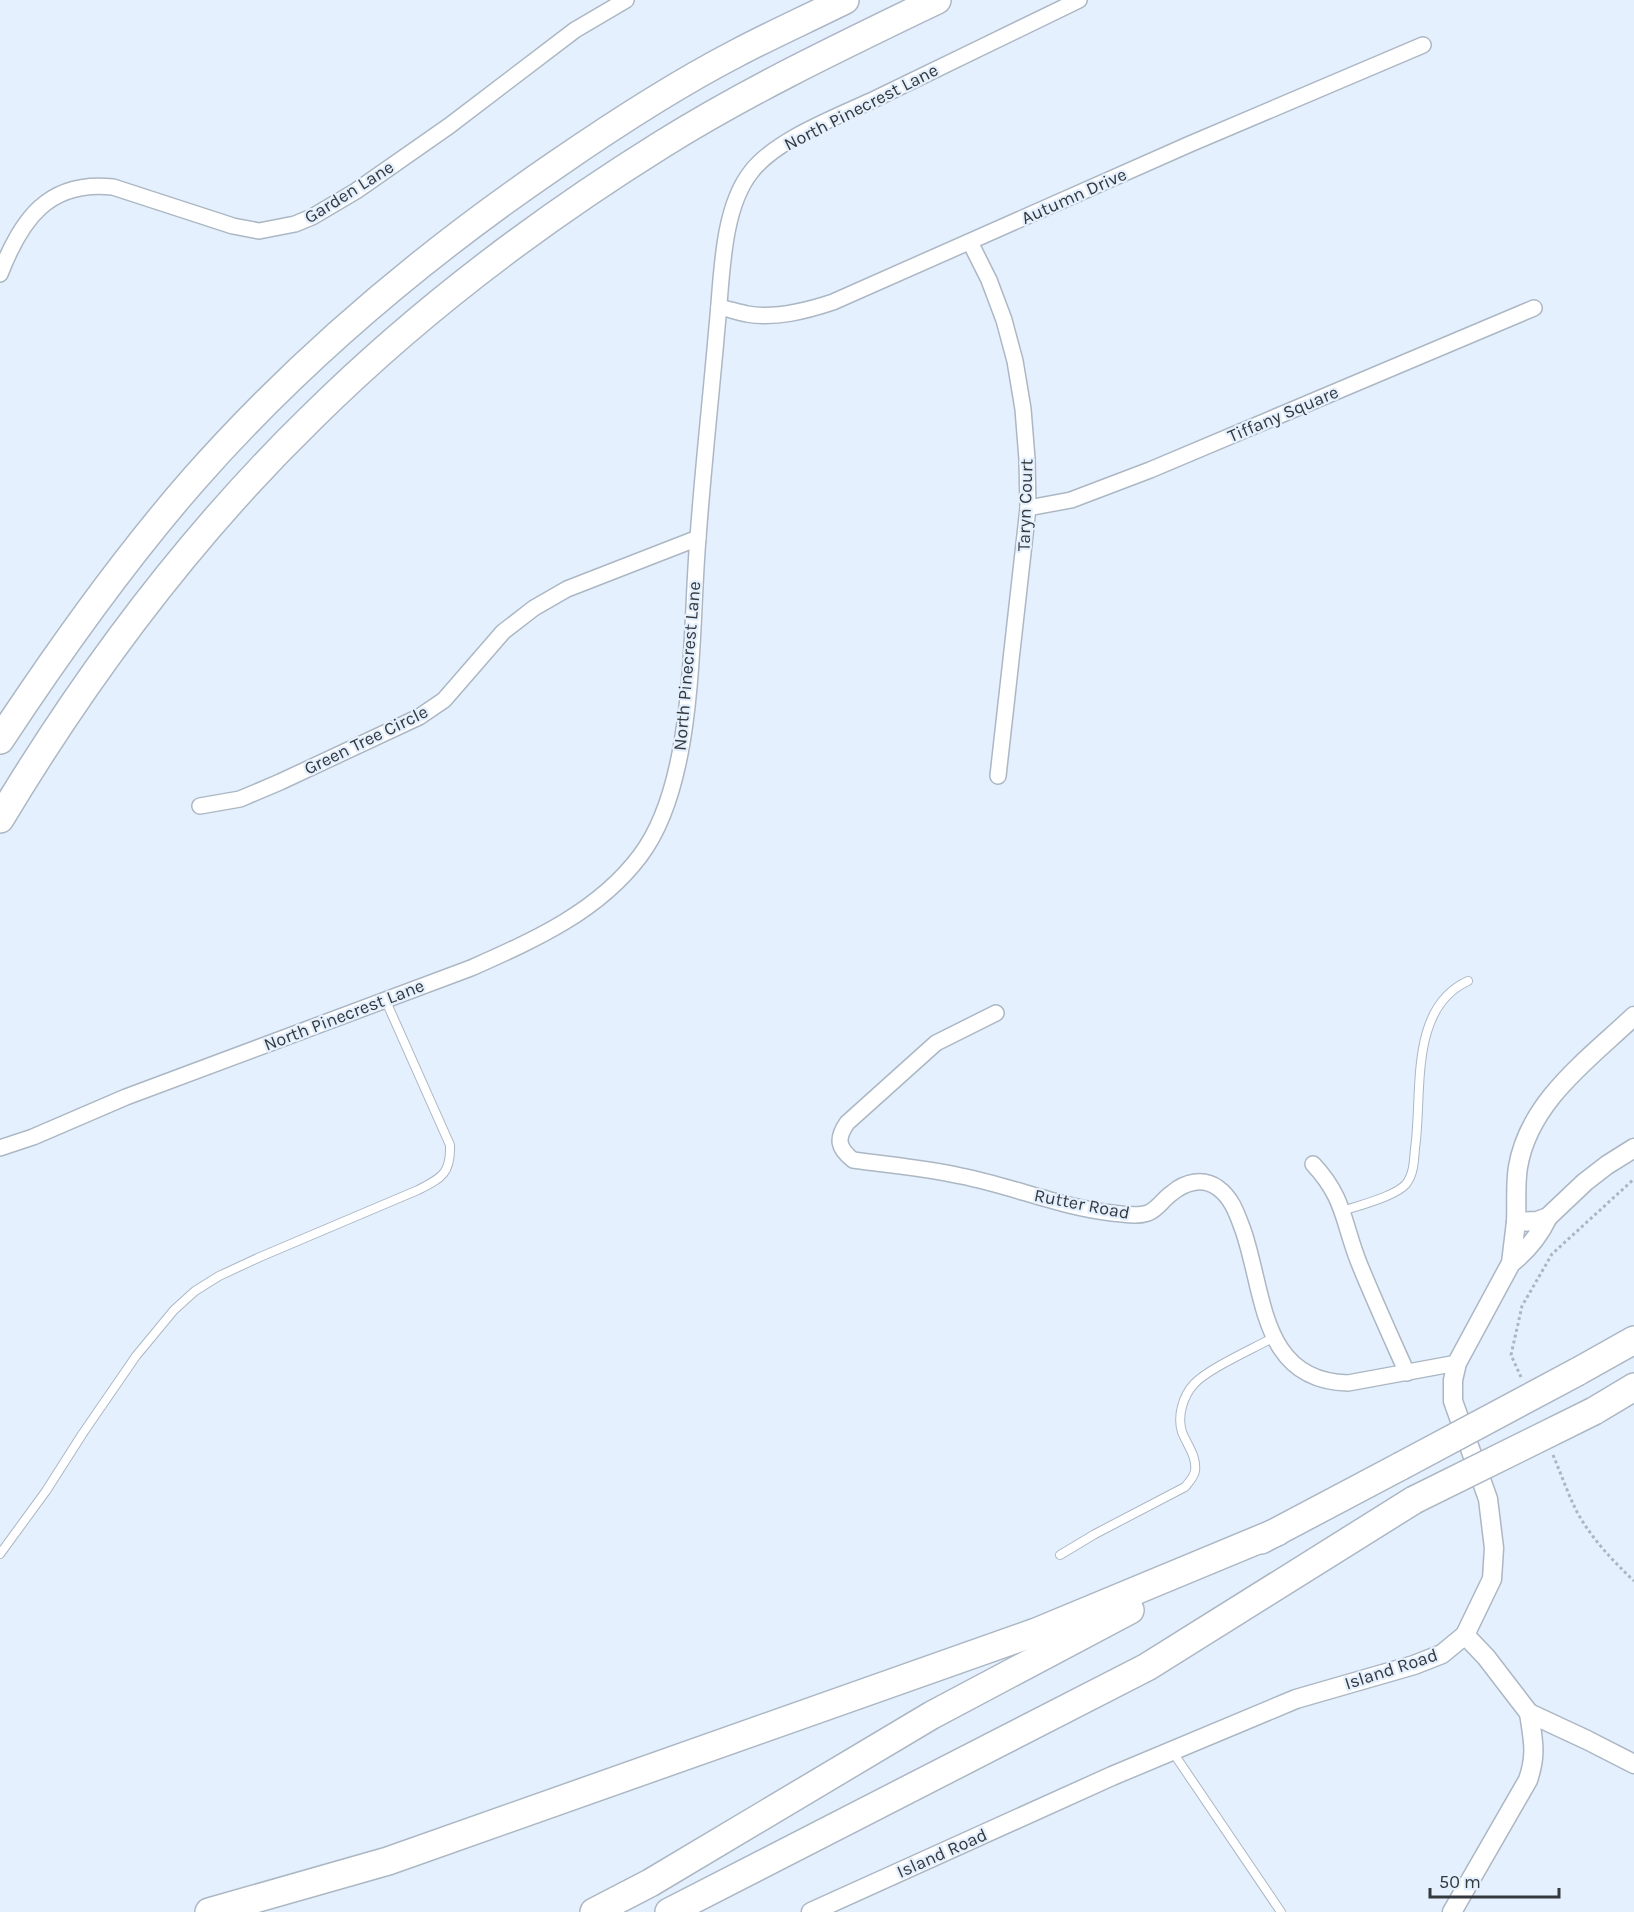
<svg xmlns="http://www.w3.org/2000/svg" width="1634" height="1912" font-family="Karla,sans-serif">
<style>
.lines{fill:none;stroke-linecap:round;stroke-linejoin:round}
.service-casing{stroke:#acb7c4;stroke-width:10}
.minor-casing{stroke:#acb7c4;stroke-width:18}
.tertiary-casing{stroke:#acb7c4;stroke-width:21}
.motorway-casing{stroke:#acb7c4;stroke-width:30}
.path{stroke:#acb6c1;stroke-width:3;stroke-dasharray:3 3;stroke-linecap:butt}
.service{stroke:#fff;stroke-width:8}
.minor{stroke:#fff;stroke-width:15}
.tertiary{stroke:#fff;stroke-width:18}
.motorway{stroke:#fff;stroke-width:27}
.motorway-bridge-casing{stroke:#acb7c4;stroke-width:30;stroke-linecap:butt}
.motorway-bridge{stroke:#fff;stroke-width:27}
.labels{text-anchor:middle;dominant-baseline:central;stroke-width:4.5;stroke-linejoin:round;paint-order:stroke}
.street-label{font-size:18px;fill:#34393e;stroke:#e5f0fe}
</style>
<rect width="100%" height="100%" fill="#e5f0fe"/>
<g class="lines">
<defs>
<g id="service">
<path d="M1343,1211C1360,1205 1396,1196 1406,1184C1414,1174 1414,1160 1415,1148C1423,1095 1408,1008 1468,981"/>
<path d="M0,1554L46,1491L83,1433L136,1356L174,1310L195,1291L219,1276L260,1257L418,1190C442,1178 451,1173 450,1145L385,999"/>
<path d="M1060,1555L1095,1534L1185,1487C1189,1482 1194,1477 1195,1471C1197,1456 1187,1445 1182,1432C1177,1416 1183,1396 1194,1384C1209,1368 1253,1349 1274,1337"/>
<path d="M1172,1751L1281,1912"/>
</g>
<g id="minor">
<path d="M970,242L989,280L1004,320L1015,361L1023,409L1027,459L1028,508L998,776"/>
<path d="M0,274C21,220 48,180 113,187L233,226L259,231L295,224L312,217L356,191L449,126L575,30L626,0"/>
<path d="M719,307C728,309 738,312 747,314C775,319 806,311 833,302L1190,144L1423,45"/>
<path d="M1028,508L1071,500L1150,470L1534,308"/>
<path d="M200,806L240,799L280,782L419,717L444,700L503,632L534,608L567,589L698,538"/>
<path d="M996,1013L936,1043L847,1123C836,1139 838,1148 853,1160C889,1165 926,1168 961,1176C1012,1186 1060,1207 1112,1213C1122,1214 1137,1217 1148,1213C1158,1209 1163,1199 1172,1193C1185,1182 1203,1177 1218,1188C1232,1198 1237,1214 1243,1230C1265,1293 1260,1381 1348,1383L1457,1363"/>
<path d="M0,1148L33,1137L126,1097L471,968C534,940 598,912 640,856C697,781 690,630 698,538C703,468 711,397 717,327C722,280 721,210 751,172C776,139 839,116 877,98C944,65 1012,33 1079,0"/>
<path d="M1313,1164C1345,1198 1343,1223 1359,1263C1374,1300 1391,1337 1407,1373"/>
</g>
<g id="tertiary">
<path d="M1516,1222C1517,1204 1515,1185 1518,1167C1529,1101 1589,1059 1634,1016"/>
<path d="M1511,1263C1528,1250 1539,1236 1548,1217"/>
<path d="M1465,1635L1486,1657L1529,1713L1587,1740L1634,1764"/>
<path d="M811,1912L1112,1776L1296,1699L1414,1665L1442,1654L1465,1635L1492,1579L1494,1548L1488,1499L1453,1401V1380L1457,1363L1511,1263L1516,1222L1537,1221L1548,1217L1585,1182L1607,1165L1634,1148"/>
<path d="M1452,1912L1528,1780C1537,1754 1533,1740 1529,1713"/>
</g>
<g id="motorway">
<path d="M0,740C60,649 123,560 195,478C301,358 425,254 557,164C615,124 675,85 737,53C773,34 809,18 845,0"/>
<path d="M0,819C87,674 190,536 311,418C416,314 536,223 661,145C749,90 844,45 937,0"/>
<path d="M1577,1372L1634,1340"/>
<path d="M1594,1411L1634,1387"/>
<path d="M1261,1540L1401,1466"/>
<path d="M209,1912L388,1861L1036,1632L1277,1532"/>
<path d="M594,1912L650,1883L932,1715L1130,1610"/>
<path d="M669,1912L1147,1667L1414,1500"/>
</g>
</defs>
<use href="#service" class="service-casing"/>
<use href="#minor" class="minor-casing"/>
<use href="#tertiary" class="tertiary-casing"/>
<use href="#motorway" class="motorway-casing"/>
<g class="path">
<path d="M1521,1377L1511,1355L1522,1306L1552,1254L1634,1179"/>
<path d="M1553,1455C1561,1474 1568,1494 1577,1512C1592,1539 1612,1560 1634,1581"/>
</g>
<use href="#service" class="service"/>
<use href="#minor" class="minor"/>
<use href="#tertiary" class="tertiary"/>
<use href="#motorway" class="motorway"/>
<defs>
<g id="motorway-bridge">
<path d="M1401,1466L1577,1372"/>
<path d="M1414,1500L1594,1411"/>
</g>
</defs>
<use href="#motorway-bridge" class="motorway-bridge-casing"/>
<use href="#motorway-bridge" class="motorway-bridge"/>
</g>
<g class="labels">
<g class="street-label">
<text transform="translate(861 107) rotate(-27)">North Pinecrest Lane</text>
<text transform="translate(349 192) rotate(-32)">Garden Lane</text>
<text transform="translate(1074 196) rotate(-24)">Autumn Drive</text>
<text transform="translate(1283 414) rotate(-23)">Tiffany Square</text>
<text transform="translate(1025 505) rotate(-88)">Taryn Court</text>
<text transform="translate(687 666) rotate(-85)">North Pinecrest Lane</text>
<text transform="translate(366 740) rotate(-26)">Green Tree Circle</text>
<text transform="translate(344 1015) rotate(-21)">North Pinecrest Lane</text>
<text transform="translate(1082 1204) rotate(11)">Rutter Road</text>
<text transform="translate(1391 1669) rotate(-18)">Island Road</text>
<text transform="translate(942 1853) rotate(-24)">Island Road</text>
</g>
</g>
<path d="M1430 1888v9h129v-9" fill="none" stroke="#34393e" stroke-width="3"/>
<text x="1439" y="1888" font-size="18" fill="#34393e" stroke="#e5f0fe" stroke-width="4.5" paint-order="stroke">50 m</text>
</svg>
